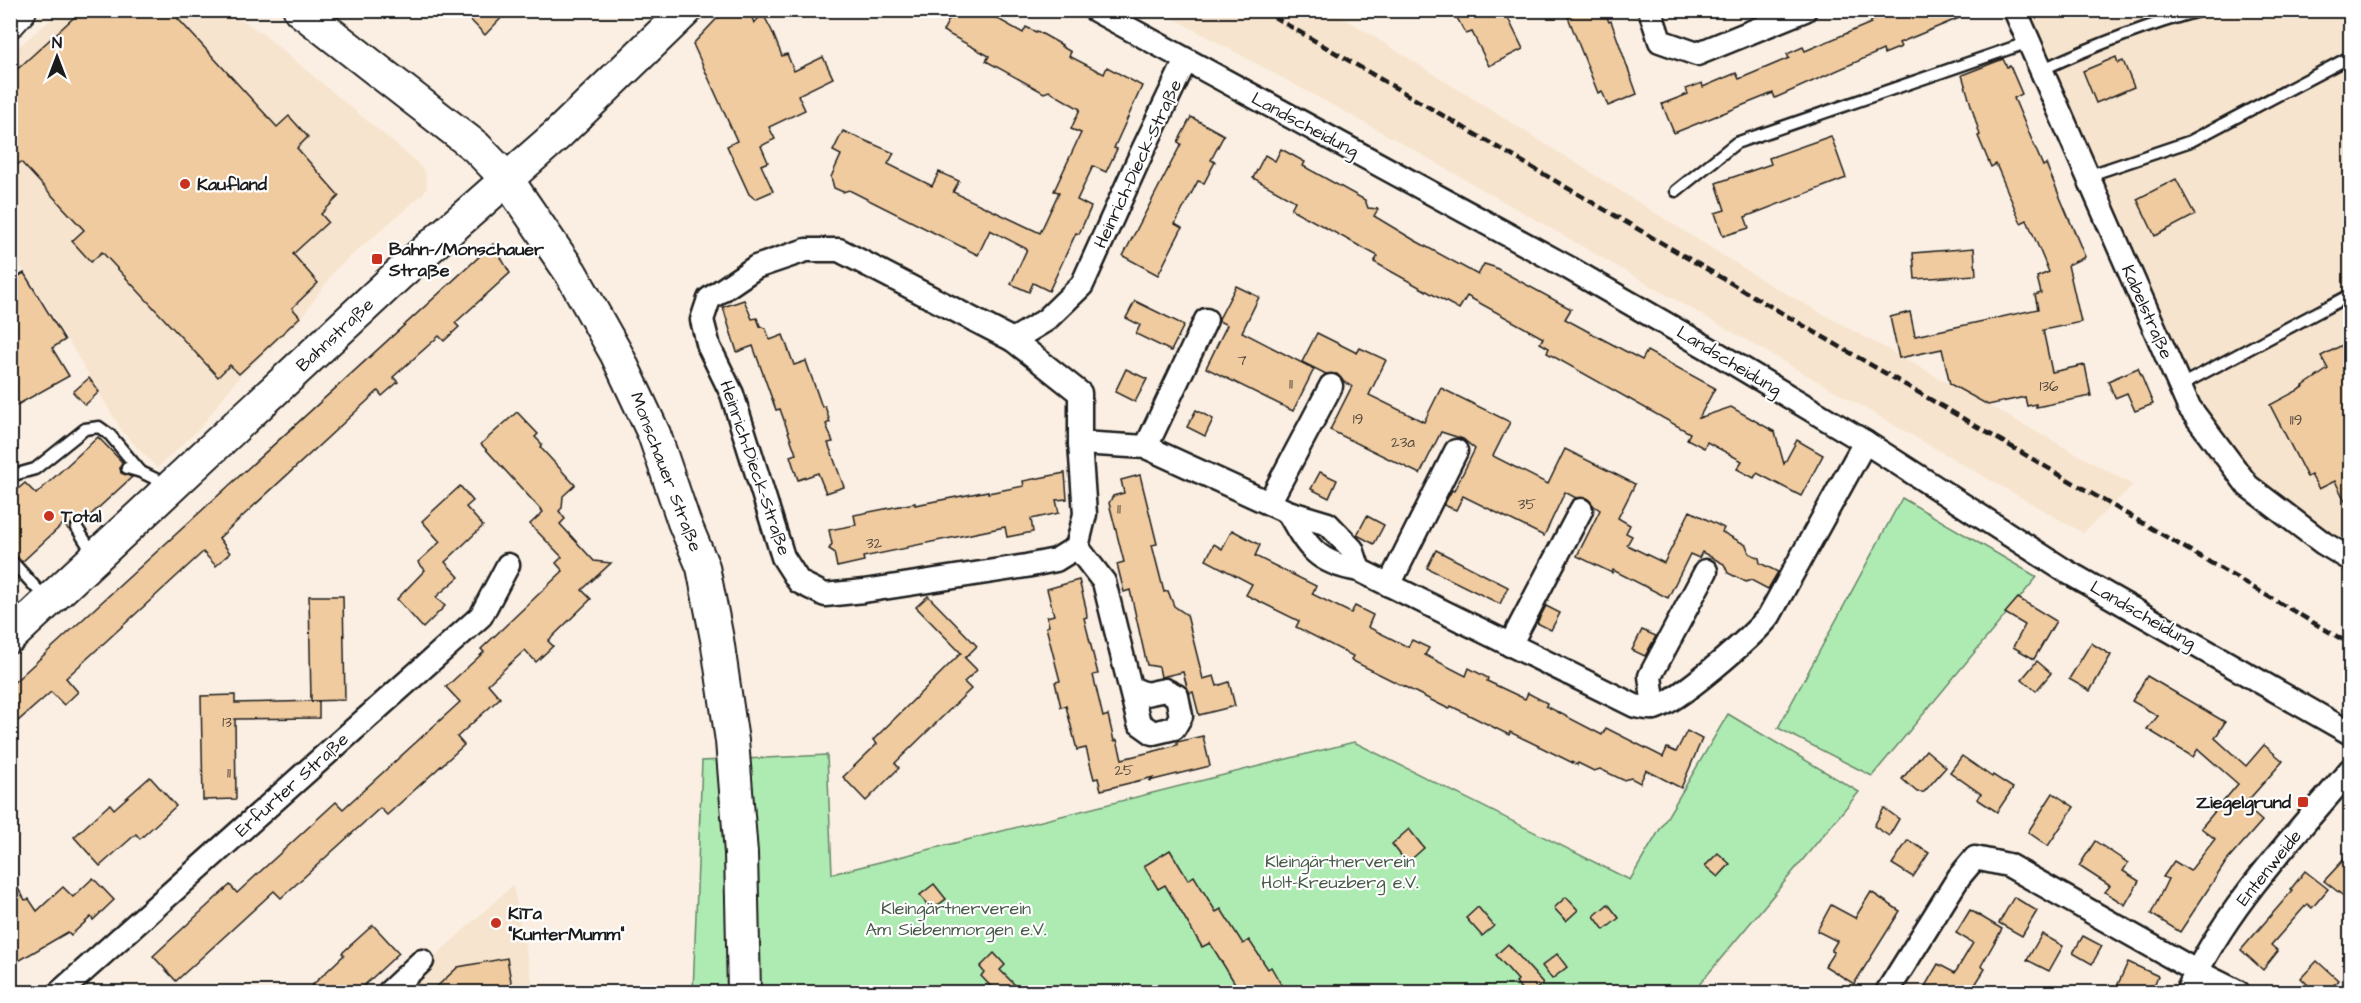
<svg xmlns="http://www.w3.org/2000/svg" width="2361" height="1003" font-family="'Architects Daughter',sans-serif">
<style>
.built{fill:#f7e4ce}
.green{fill:#aeebb2;stroke:#658467;stroke-width:1.5}
.building{fill:#f0cba0;stroke:#1c1c1c;stroke-width:1.5}
.lines{fill:none;stroke-linecap:round;stroke-linejoin:round}
.lane-casing{stroke:#1c1c1c;stroke-width:15}
.street-casing{stroke:#1c1c1c;stroke-width:27}
.secondary-casing{stroke:#1c1c1c;stroke-width:36}
.lane{stroke:#fff;stroke-width:10}
.street{stroke:#fff;stroke-width:22}
.secondary{stroke:#fff;stroke-width:32}
.rail{stroke:#1c1c1c;stroke-width:4.5;stroke-dasharray:9 4.5;stroke-linecap:butt}
.poi-dot{fill:#c8321e;stroke:#fff;stroke-width:2}
.labels{text-anchor:middle;dominant-baseline:central;stroke-width:4.5;stroke-linejoin:round;paint-order:stroke}
.number-label{font-size:15px;fill:#51483d}
.street-label{font-size:18px;fill:#1c1c1c;stroke:#fff}
.poi-label{font-size:18px;font-weight:bold;fill:#1c1c1c;stroke:#fff;text-anchor:start}
.park-label{font-size:18px;fill:#485a49;stroke:#fff}
</style>
<rect width="100%" height="100%" fill="#faefe2"/>
<filter id="ink" filterUnits="userSpaceOnUse"><feTurbulence type="fractalNoise" baseFrequency=".0167" numOctaves="2"/><feDisplacementMap in="SourceGraphic" scale="12" xChannelSelector="R" yChannelSelector="G"/><feConvolveMatrix kernelMatrix="1 2 1 2 8 2 1 2 1" color-interpolation-filters="sRGB"/></filter>
<g filter="url(#ink)">
<g class="built">
<path d="M61,11H229L264,35L412,158L425,172L427,187L424,193L336,269L300,320L239,377L199,429L157,468L122,431L69,342L11,251L10,54Z"/>
<path d="M1160,11H1333L1767,283L2133,485L2083,533L1398,141Z"/>
<path d="M2027,11H2350V544L2209,462Z"/>
<path d="M513,885L534,992H405L429,972L431,960Z"/>
</g>
<g class="green">
<path d="M1902,498L2037,577L1872,776L1778,728Z"/>
<path d="M1728,714L1859,792L1693,992H693L702,761L827,755L832,874L1354,742L1630,880Z"/>
</g>
<g class="building">
<path d="M82,10H170L277,127L289,116L308,137L297,148L339,196L321,214L328,222L293,254L318,283L292,308L300,317L239,374L230,365L218,377L102,252L91,262L72,241L84,230L21,162L10,171V76Z"/>
<path d="M461,10H509L485,35Z"/>
<path d="M725,10H749L754,23L763,14L772,31L782,56L787,54L794,71L823,57L833,78L798,95L805,110L769,127L775,139L761,146L768,162L761,165L773,191L755,199L749,194L727,146L737,141L693,44Z"/>
<path d="M954,10H982L1023,33L1026,27L1036,32L1037,31L1062,45L1061,46L1071,52L1069,56L1104,74L1107,67L1142,86L1114,148L1117,149L1106,172L1093,166L1077,200L1091,207L1079,234L1076,233L1049,291L1033,283L1029,292L1011,284L1027,249L990,230L978,255L849,190L843,192L834,188L831,177L841,155L833,151L843,131L894,153L888,164L932,186L939,172L959,181L953,192L1040,233L1059,192L1054,191L1081,133L1071,129L1080,109L1049,91L1044,93L986,61L989,56L943,31Z"/>
<path d="M1467,10H1504L1523,49L1489,66L1472,32L1466,34L1456,16Z"/>
<path d="M1571,10H1604L1609,22L1611,21L1637,94L1608,106L1602,91L1598,93L1568,17L1573,15Z"/>
<path d="M1894,10L1976,11L1899,43L1901,47L1884,54L1883,50L1775,98L1773,93L1674,133L1662,104L1688,94L1686,89L1702,83L1703,87L1736,73L1739,79L1789,58L1787,54L1803,47L1805,51L1871,23V21Z"/>
<path d="M2116,57L2118,63L2123,61L2134,87L2096,103L2083,71Z"/>
<path d="M2003,59L2007,67L2010,66L2022,94L2014,98L2043,166L2046,164L2085,257L2068,265L2081,322L2043,330L2052,372L2085,365L2091,396L2036,407V404L2027,406L2025,397L1988,405L1950,384L1942,349L1899,358L1890,317L1910,312L1915,336L2038,309L2035,295L2041,293L2037,277L2049,272L2027,220L2021,223L1996,164L1991,167L1978,136L1980,135L1962,75Z"/>
<path d="M1191,117L1224,135L1211,160L1215,162L1204,183L1198,181L1175,224L1182,228L1158,275L1123,256L1181,144L1178,142Z"/>
<path d="M1831,136L1846,178L1745,217L1749,228L1723,236L1715,213L1725,210L1716,183L1771,164L1769,158Z"/>
<path d="M1281,149L1305,162L1303,166L1365,200L1368,208L1378,209L1374,216L1414,240L1478,275L1484,264L1494,267L1571,309L1565,319L1591,333L1642,360L1647,351L1715,388L1699,418L1731,407L1775,432L1784,464L1797,440L1823,455L1801,496L1757,473L1754,478L1737,469L1742,461L1707,442L1704,448L1687,439L1690,433L1547,353L1549,348L1540,343L1543,338L1467,296L1459,309L1374,262L1378,256L1291,209L1295,201L1253,178L1265,155L1275,161Z"/>
<path d="M2176,179L2195,215L2155,236L2137,199Z"/>
<path d="M493,244L510,273L455,323L459,327L444,341L439,336L393,377L398,382L382,396L378,391L219,538L230,553L216,566L203,552L66,678L78,692L64,705L51,692L10,728V686Z"/>
<path d="M1974,248L1976,275L1915,279L1913,253Z"/>
<path d="M24,273L65,340L52,348L69,376L10,409V281Z"/>
<path d="M1236,286L1259,297L1242,332L1314,369L1293,411L1206,368L1227,325L1219,321V319Z"/>
<path d="M744,300L752,319L757,318L760,326L766,329L770,340L783,335L794,365L806,361L822,407L825,406L830,422L826,424L833,442L828,443L844,487L826,493L818,473L798,480L790,456L796,454L780,409L776,410L753,346L737,352L729,327L723,307Z"/>
<path d="M1135,301L1184,325L1171,351L1136,334L1140,325L1126,318Z"/>
<path d="M1317,333L1357,353L1360,348L1386,360L1369,395L1424,422L1441,388L1510,422L1493,456L1548,484L1565,449L1635,484L1618,518L1630,525L1626,533L1632,536L1627,545L1664,563L1690,511L1724,528L1722,532L1746,545L1749,553L1759,558L1760,563L1778,572L1768,589L1751,580L1746,582L1728,573L1724,564L1702,552L1699,558L1690,554L1668,598L1613,570L1612,573L1577,556L1600,510L1594,506L1587,498H1576L1565,492L1544,536L1463,496L1456,510L1444,505L1452,490L1454,491L1475,449L1463,439L1441,432L1420,474L1330,430L1352,386L1344,382L1337,374H1326L1302,362Z"/>
<path d="M2350,341V511L2335,481L2319,489L2311,475L2307,477L2270,405L2304,387L2303,386L2328,369L2321,356Z"/>
<path d="M2138,368L2153,404L2135,411L2127,393L2115,398L2108,381Z"/>
<path d="M1126,369L1147,379L1135,402L1115,392Z"/>
<path d="M89,378L99,392L85,405L73,392Z"/>
<path d="M1196,410L1213,419L1205,436L1187,427Z"/>
<path d="M517,412L538,434L535,437L542,444L540,447L575,485L563,496L562,508L559,511L565,519L560,524L594,561L611,563L582,590L591,599L548,641L553,646L536,662L525,650L488,684L500,698L457,737L464,745L387,815L380,808L281,898L274,891L176,981L153,956L230,885L237,893L336,802L343,809L460,702L446,687L484,652L481,649L563,571L556,563L562,557L530,524L543,512L481,444Z"/>
<path d="M98,437L122,462L120,467L121,473L132,477L82,523L77,521L73,522L70,525V531L63,524L22,562L10,552V496L25,483L36,494Z"/>
<path d="M1320,472L1337,480L1329,498L1311,489Z"/>
<path d="M1065,473L1067,499L1056,500L1059,513L1031,519L1033,532L1007,537L1005,527L907,547V548L863,557L864,561L837,567L834,552L829,549L832,544L829,530L856,525L854,515L915,503V505L988,491V493L1024,486L1023,481Z"/>
<path d="M1140,475L1157,544L1152,545L1164,592L1168,591L1174,606L1187,615L1203,679L1214,676L1217,686L1229,682L1235,706L1199,715L1193,692L1190,693L1187,687L1183,672L1161,677L1159,667L1147,665L1130,590L1124,592L1117,564L1124,562L1109,503L1113,496L1124,493L1121,480Z"/>
<path d="M460,486L473,501L466,507L483,526L445,562L459,577L436,597L445,606L423,628L397,599L425,570L418,562L440,542L422,521Z"/>
<path d="M1367,516L1384,525L1374,544L1357,535Z"/>
<path d="M1232,530L1260,545L1255,556L1316,586L1312,594L1351,613L1355,606L1373,615L1368,627L1408,647L1412,640L1429,648L1425,655L1466,676L1469,668L1488,678L1487,681L1525,699L1528,693L1547,703L1546,706L1602,735L1606,728L1663,757L1667,748L1676,752L1687,731L1702,739L1681,788L1646,770L1640,783L1631,778L1623,780L1600,769L1594,771L1578,763L1577,765L1510,732L1509,735L1451,706L1449,709L1351,660L1353,656L1296,627L1299,621L1246,595L1252,584L1206,560L1214,544L1222,549Z"/>
<path d="M1436,550L1508,587L1500,604L1427,568Z"/>
<path d="M1079,580L1086,608L1087,617L1084,618L1098,674L1093,675L1103,717L1108,715L1114,741L1117,740L1122,759L1159,750L1177,745V742L1203,736L1210,766L1149,781L1154,777L1101,790L1098,778L1094,779L1086,748L1077,750L1066,706L1061,707L1055,682L1060,681L1046,627L1049,626L1047,617L1054,615L1047,589Z"/>
<path d="M309,596H343L345,700L311,701Z"/>
<path d="M928,596L977,646L965,658L977,670L964,682L971,689L895,763L899,768L866,801L843,777L877,744L873,740L961,653L916,607Z"/>
<path d="M2018,598L2056,621L2034,659L2013,647L2025,625L2005,613Z"/>
<path d="M1546,606L1560,613L1551,630L1537,623Z"/>
<path d="M1642,630L1656,636L1645,656L1632,650Z"/>
<path d="M2091,643L2111,655L2090,691L2069,679Z"/>
<path d="M2037,661L2051,673L2036,691L2022,679Z"/>
<path d="M2147,676L2225,722L2215,738L2246,766L2264,745L2283,761L2244,805L2262,821L2226,862L2180,932L2151,914L2168,879L2163,877L2174,861L2190,871L2215,839L2201,828L2238,784L2198,749L2193,757L2147,729L2158,716L2132,701Z"/>
<path d="M235,695V703L319,701V718L235,719L236,799L203,800L201,696Z"/>
<path d="M1926,750L1946,767L1924,792H1917L1902,779Z"/>
<path d="M1962,756L1992,777L1993,775L2013,788L1997,812L1977,799L1981,794L1950,772Z"/>
<path d="M150,777L176,806L140,839L136,834L100,866L74,837L110,804L114,809Z"/>
<path d="M2053,793L2074,807L2048,846L2028,832Z"/>
<path d="M1884,808L1899,819L1889,836L1874,826Z"/>
<path d="M1409,829L1424,848L1407,863L1392,844Z"/>
<path d="M1908,840L1929,853L1913,877L1892,864Z"/>
<path d="M2095,841L2128,863L2123,871L2139,881L2125,905L2105,892L2110,886L2079,866Z"/>
<path d="M1170,850L1188,880L1194,876L1216,912L1221,909L1243,944L1249,940L1268,969L1271,967L1286,993H1241L1210,943L1202,947L1165,885L1158,889L1144,866Z"/>
<path d="M1718,853L1730,864L1718,877L1705,866Z"/>
<path d="M2350,853V901L2324,881Z"/>
<path d="M2305,871L2328,889L2312,908L2307,904L2271,945L2278,951L2263,970L2241,950L2292,891L2290,890Z"/>
<path d="M10,876L25,900L29,899L37,911L63,887L73,897L93,878L114,900L93,920L91,917L71,935L68,932L10,966Z"/>
<path d="M934,884L946,899L931,910L920,895Z"/>
<path d="M1871,892L1900,911L1854,984L1825,966L1834,952L1831,951L1837,941L1817,931L1831,905L1855,918Z"/>
<path d="M1566,897L1578,910L1566,921L1554,908Z"/>
<path d="M2014,897L2037,911L2022,936L1999,923Z"/>
<path d="M1608,904L1619,918L1604,930L1594,916Z"/>
<path d="M1478,907L1494,926L1482,936L1466,918Z"/>
<path d="M1970,910L2002,929L1981,966L1985,969L1970,993H1921L1938,964L1955,973L1973,943L1956,933Z"/>
<path d="M373,925L399,953L356,993H304L344,955L342,953Z"/>
<path d="M2042,934L2063,946L2049,971L2027,960Z"/>
<path d="M2083,936L2102,946L2092,964L2073,953Z"/>
<path d="M1508,944L1543,983L1532,993H1524L1516,982L1518,980L1496,955Z"/>
<path d="M994,953L1005,965L1000,970L1023,993H997L981,976L984,972L980,967Z"/>
<path d="M1557,954L1567,967L1552,979L1542,966Z"/>
<path d="M507,958L513,993H430L458,967Z"/>
<path d="M2317,961L2338,980L2327,993H2316L2301,978Z"/>
<path d="M2128,962L2158,976L2151,993H2114Z"/>
</g>
<g class="lines">
<defs>
<g id="lane">
<path d="M2041,70C2093,46 2146,25 2202,10"/>
<path d="M2087,176L2191,141L2350,57"/>
<path d="M1676,191L1736,143L2029,42"/>
<path d="M2179,386L2350,295"/>
<path d="M127,468L141,472L168,485"/>
<path d="M10,476L35,469L85,429L99,427L110,435L141,472"/>
<path d="M77,528L94,555"/>
<path d="M10,559L46,599"/>
</g>
<g id="street">
<path d="M1095,10L1569,268L1713,351L1865,442L2064,570L2350,733"/>
<path d="M1650,10L1660,41L1697,54L1805,10"/>
<path d="M2015,10L2189,407L2248,486L2323,543L2350,559"/>
<path d="M806,250H839L1013,340L1080,393V443L1085,514L1077,547L1056,560L1026,566L864,591L825,595L799,582L783,557L732,394L709,347L702,320L709,299L756,267Z"/>
<path d="M1013,340L1046,320L1082,285L1142,152L1186,60"/>
<path d="M1080,443L1146,447L1288,512L1328,524L1352,549L1359,570"/>
<path d="M1146,447L1206,320"/>
<path d="M1269,503L1331,386"/>
<path d="M1288,512C1308,548 1317,563 1359,570L1635,706C1641,707 1648,709 1654,708C1677,703 1753,636 1769,616L1865,442"/>
<path d="M1077,547L1104,582L1139,723L1153,733L1174,728L1181,716L1177,696L1165,690L1146,694L1131,688"/>
<path d="M1389,585L1456,451"/>
<path d="M1510,645L1581,510"/>
<path d="M1654,708L1650,676L1706,571"/>
<path d="M60,992L481,616L508,565"/>
<path d="M389,992L422,961"/>
<path d="M1887,992L1959,877L1975,858L2008,865L2196,971L2238,992"/>
<path d="M2187,992C2225,908 2291,840 2350,770"/>
</g>
<g id="secondary">
<path d="M300,10L476,147L506,178L571,273L617,355L654,434L684,522L703,567L717,639L732,741L741,853L744,992"/>
<path d="M10,21L20,10"/>
<path d="M10,637L397,276L557,135L686,10"/>
</g>
</defs>
<use href="#lane" class="lane-casing"/>
<use href="#street" class="street-casing"/>
<use href="#secondary" class="secondary-casing"/>
<use href="#lane" class="lane"/>
<use href="#street" class="street"/>
<use href="#secondary" class="secondary"/>
<path class="rail" d="M1262,10L2350,644"/>
</g>
</g>
<g class="poi-dot">
<circle cx="185" cy="184" r="6"/>
<rect x="371" y="253" width="12" height="12" rx="3"/>
<circle cx="49" cy="516" r="6"/>
<rect x="2297" y="796" width="12" height="12" rx="3"/>
<circle cx="496" cy="923" r="6"/>
</g>
<g class="labels">
<g class="number-label">
<text x="1242" y="360">7</text>
<text x="1291" y="384">11</text>
<text x="2049" y="386">136</text>
<text x="1358" y="419">19</text>
<text x="2296" y="420">119</text>
<text x="1403" y="442">23a</text>
<text x="1527" y="504">35</text>
<text x="1119" y="509">11</text>
<text x="874" y="543">32</text>
<text x="227" y="722">13</text>
<text x="1124" y="770">25</text>
<text x="229" y="773">11</text>
</g>
<g class="street-label">
<text transform="translate(1305 125) rotate(28)">Landscheidung</text>
<text transform="translate(1138 164) rotate(-65)">Heinrich-Dieck-Straße</text>
<text transform="translate(2147 312) rotate(66)">Kabelstraße</text>
<text transform="translate(335 335) rotate(-43)">Bahnstraße</text>
<text transform="translate(1729 361) rotate(31)">Landscheidung</text>
<text transform="translate(755 468) rotate(71)">Heinrich-Dieck-Straße</text>
<text transform="translate(666 472) rotate(69)">Monschauer Straße</text>
<text transform="translate(2143 615) rotate(30)">Landscheidung</text>
<text transform="translate(292 785) rotate(-42)">Erfurter Straße</text>
<text transform="translate(2269 868) rotate(-51)">Entenweide</text>
</g>
<g class="poi-label">
<text x="197" y="184">Kaufland</text>
<text x="389" y="249">Bahn-/Monschauer<tspan x="389" dy="21">Straße</tspan></text>
<text x="61" y="516">Total</text>
<text x="2291" y="802" text-anchor="end">Ziegelgrund</text>
<text x="508" y="913">KiTa<tspan x="508" dy="21">"KunterMumm"</tspan></text>
</g>
<g class="park-label">
<text x="1340" y="861">Kleingärtnerverein<tspan x="1340" dy="21">Holt-Kreuzberg e.V.</tspan></text>
<text x="956" y="908">Kleingärtnerverein<tspan x="956" dy="21">Am Siebenmorgen e.V.</tspan></text>
</g>
</g>
<rect width="2361" height="1003" fill="none" stroke="#fff" stroke-width="36"/>
<rect x="18" y="18" width="2325" height="967" fill="none" stroke="#1c1c1c" stroke-width="2" filter="url(#ink)"/>
<g transform="translate(57 57)" stroke="#ffffff" stroke-width="4.5" paint-order="stroke">
<path d="M0-4.5L10 22L0 15L-10 22Z" fill="#1c1c1c"/>
<text y="-9" font-size="16" font-weight="bold" text-anchor="middle" fill="#1c1c1c">N</text>
</g>
</svg>
